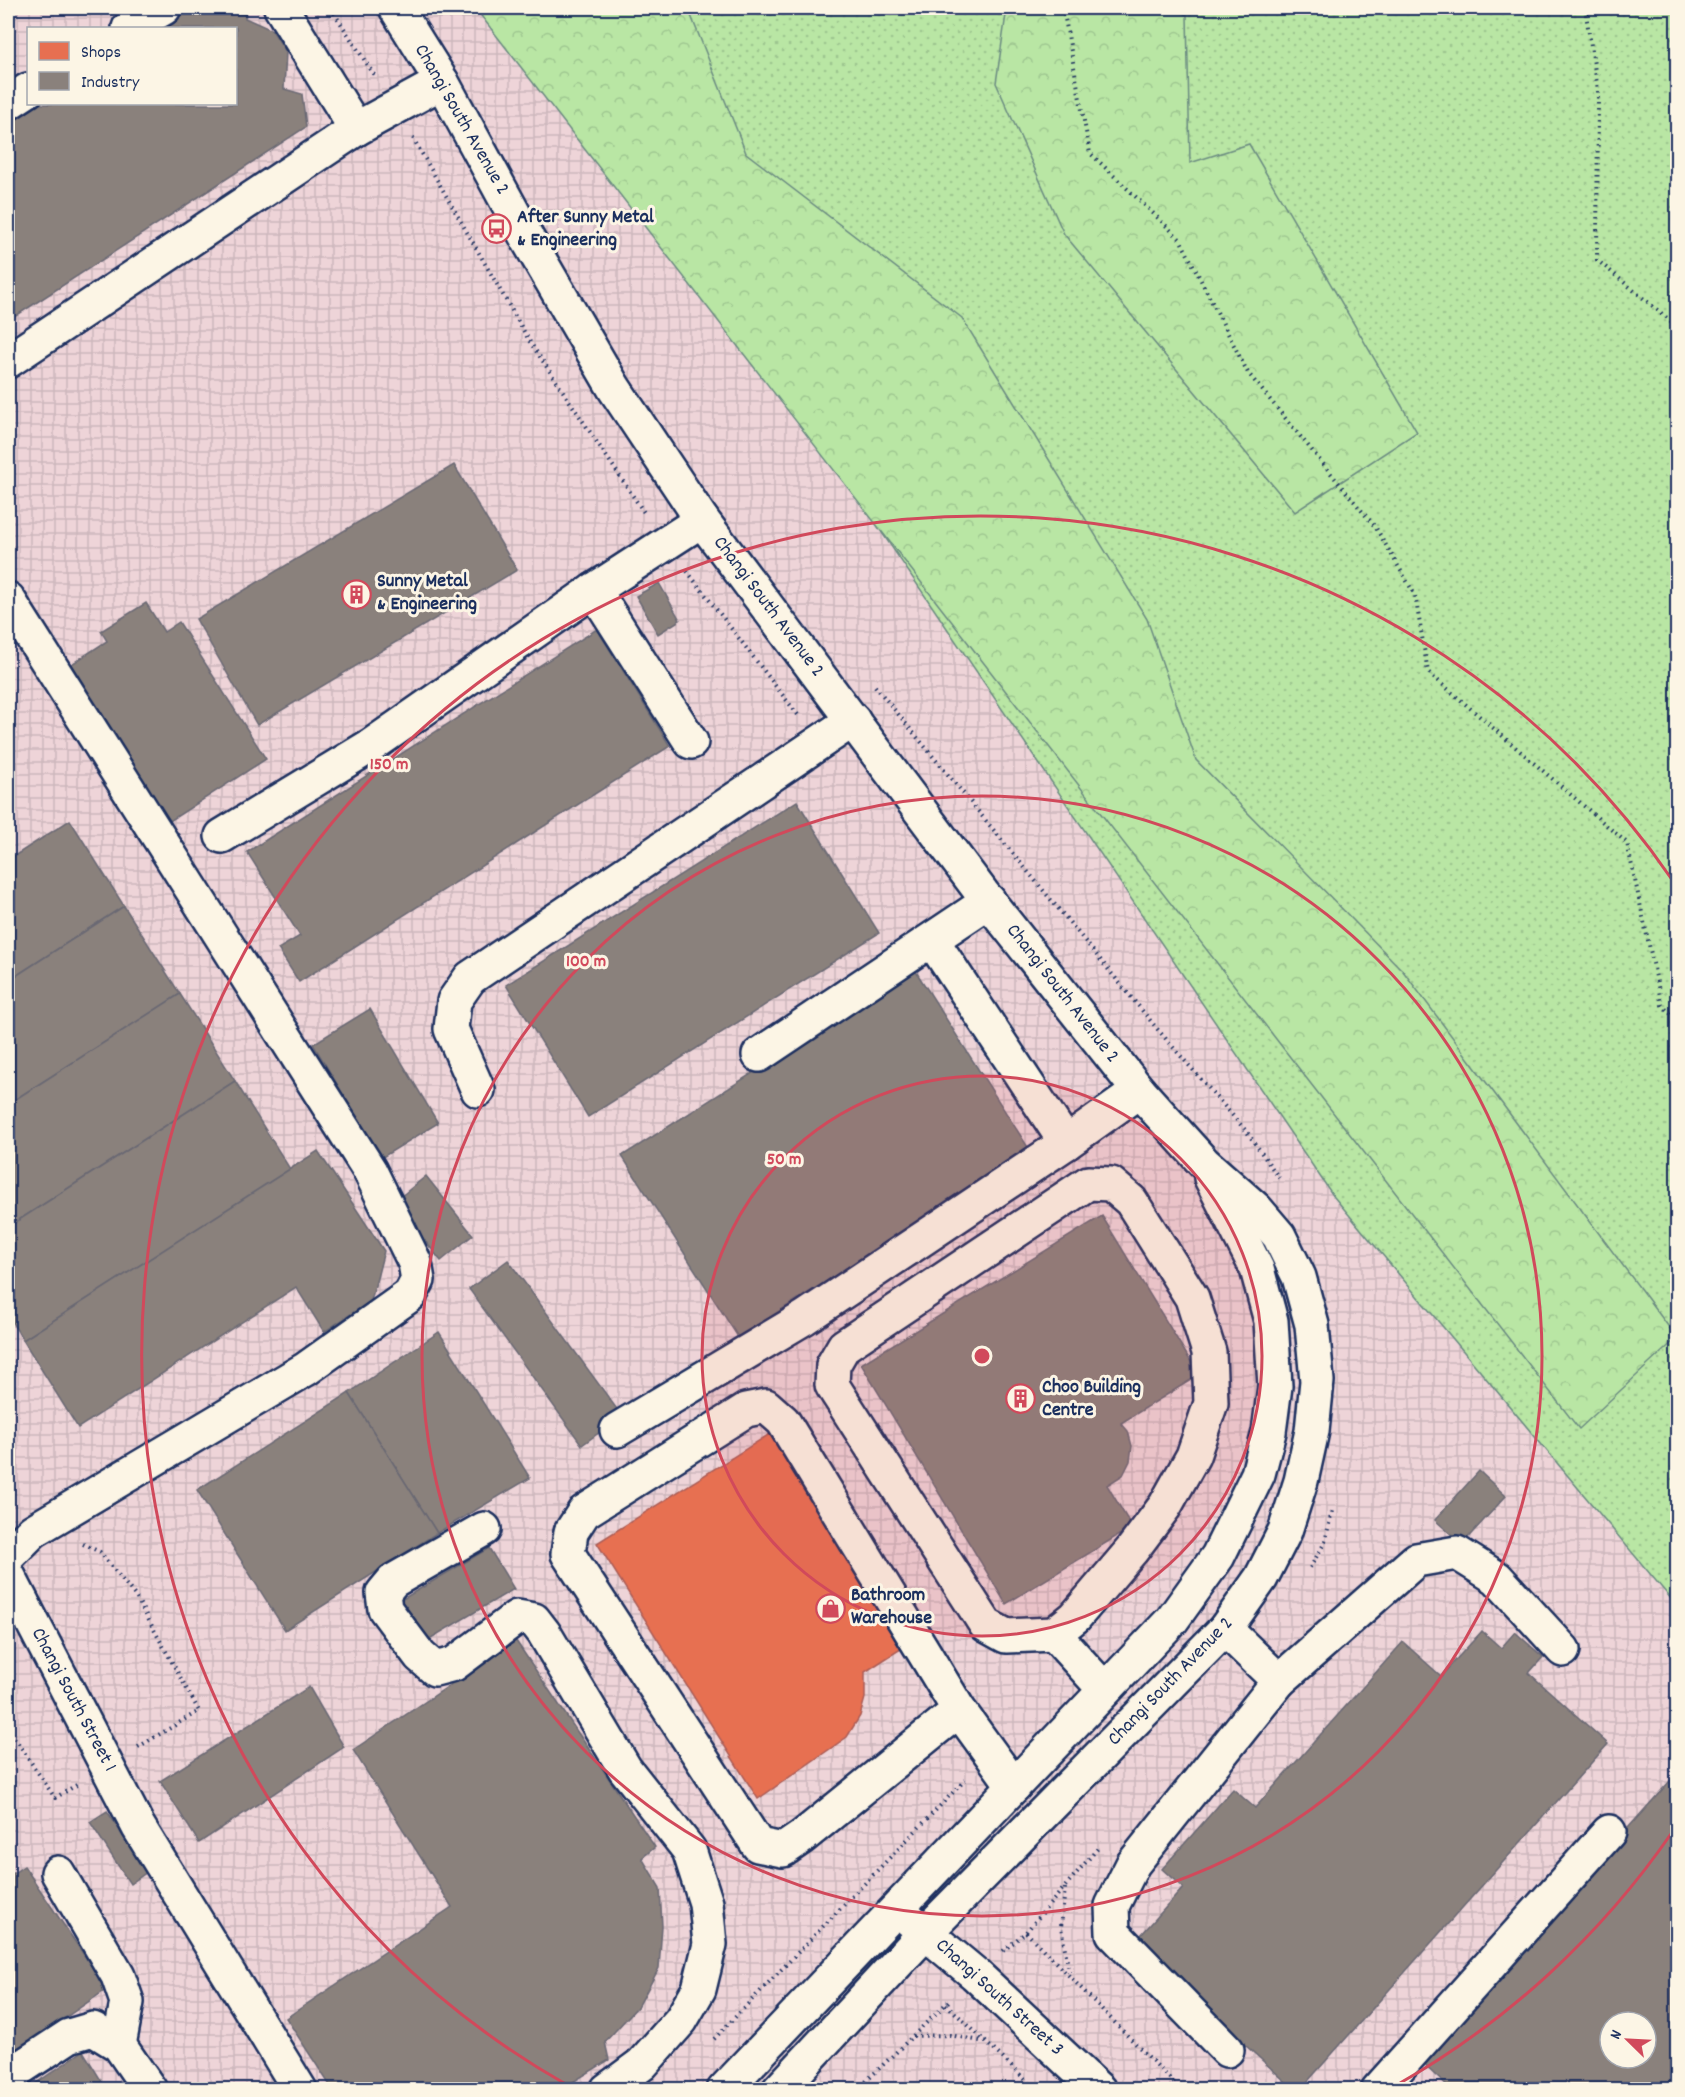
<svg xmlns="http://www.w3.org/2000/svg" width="1685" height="2097" font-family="Dekko,sans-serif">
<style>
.industrial{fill:url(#industrial-grid);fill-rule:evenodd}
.grass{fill:url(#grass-dots);stroke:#6a8a81;stroke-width:1.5}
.forest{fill:url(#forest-crowns);stroke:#6a8a81;stroke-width:1.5}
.shops{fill:#e76f51;stroke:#aa5c55;stroke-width:1.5}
.industry{fill:#8a817c;stroke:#696873;stroke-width:1.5;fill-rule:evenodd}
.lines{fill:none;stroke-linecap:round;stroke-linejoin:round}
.minor-casing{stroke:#1b2f5e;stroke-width:38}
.path{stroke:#1b2f5e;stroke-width:4;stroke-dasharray:1.5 4.5;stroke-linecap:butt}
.minor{stroke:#fcf5e5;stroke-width:33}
.ring{fill:none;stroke:#d1495b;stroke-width:3}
.labels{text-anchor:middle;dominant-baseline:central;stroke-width:6;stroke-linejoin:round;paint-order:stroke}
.street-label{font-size:20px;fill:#1b2f5e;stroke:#fcf5e5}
.poi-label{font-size:20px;font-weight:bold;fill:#1b2f5e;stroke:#fcf5e5;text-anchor:start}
.centre{fill:#d1495b;stroke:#fcf5e5;stroke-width:3}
.ring-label{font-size:18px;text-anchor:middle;font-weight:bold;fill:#d1495b;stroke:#fcf5e5;stroke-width:6;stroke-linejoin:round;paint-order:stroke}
</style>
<defs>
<pattern id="industrial-grid" width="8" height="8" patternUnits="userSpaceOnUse" patternTransform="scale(1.5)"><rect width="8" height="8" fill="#eed4d8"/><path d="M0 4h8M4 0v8" fill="none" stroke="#ccb6bc"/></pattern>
<pattern id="grass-dots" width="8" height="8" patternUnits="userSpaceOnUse" patternTransform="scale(1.5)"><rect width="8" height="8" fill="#b9e6a4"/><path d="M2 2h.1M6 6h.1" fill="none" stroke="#9ec690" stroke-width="1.8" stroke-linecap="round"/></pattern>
<pattern id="forest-crowns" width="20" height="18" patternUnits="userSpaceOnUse" patternTransform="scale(1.5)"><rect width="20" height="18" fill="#b9e6a4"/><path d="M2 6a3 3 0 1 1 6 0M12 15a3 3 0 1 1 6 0" fill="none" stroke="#9ec690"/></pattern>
</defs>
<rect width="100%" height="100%" fill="#f6e6df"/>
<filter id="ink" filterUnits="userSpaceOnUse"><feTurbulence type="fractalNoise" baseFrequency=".0167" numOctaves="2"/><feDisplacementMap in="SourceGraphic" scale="12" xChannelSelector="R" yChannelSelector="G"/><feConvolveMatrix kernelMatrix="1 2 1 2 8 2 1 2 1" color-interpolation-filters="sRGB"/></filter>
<g filter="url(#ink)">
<path class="industrial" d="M8,8H525L1334,1197L1677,1606V2089L8,2090ZM28,28H236V104H28ZM1610,2022H1646V2058H1610Z"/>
<path class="grass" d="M525,8H1677V1606L1334,1197Z"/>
<g class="forest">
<path d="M475,8H688L746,153L962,318L1147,619L1196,760L1403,971L1677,1338L1579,1429Z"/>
<path d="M1007,8H1171L1187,15L1190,163L1249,144L1417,432L1295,512L1064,234L996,83Z"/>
</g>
<path class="shops" d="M776,1430L910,1643L865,1672V1698L860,1716L847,1737L758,1799L597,1543Z"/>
<g class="industry">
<path d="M182,8H246L245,18L272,30L286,52L284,89L302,94L306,127L8,321V118L31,104H236V28H149Z"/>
<path d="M454,465L517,570L257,725L196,619Z"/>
<path d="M659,583L680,620L658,634L636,596Z"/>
<path d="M146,603L164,632L179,622L266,759L159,828L61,671L107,641L101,631Z"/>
<path d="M597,629L670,746L299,982L278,949L300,936L247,852Z"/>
<path d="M797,801L879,933L588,1117L506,985Z"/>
<path d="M70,820L124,906L8,981V860Z"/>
<path d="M124,906L180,994L8,1104V981Z"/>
<path d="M915,970L1031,1152L738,1337L622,1156Z"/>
<path d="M180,994L235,1081L8,1227V1104Z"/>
<path d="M370,1009L438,1123L381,1158L313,1044Z"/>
<path d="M235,1081L290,1169L23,1340L8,1316V1227Z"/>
<path d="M318,1151L384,1251L371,1301L324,1332L296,1287L78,1428L23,1340Z"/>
<path d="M426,1176L473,1235L441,1261L394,1202Z"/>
<path d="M1102,1216L1199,1375L1121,1423L1128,1431L1132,1446L1130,1461L1123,1475L1107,1485L1132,1527L1006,1604L861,1364Z"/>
<path d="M508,1260L622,1416L582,1445L469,1289Z"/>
<path d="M439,1332L530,1478L437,1533L349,1393Z"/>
<path d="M349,1393L437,1533L285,1630L197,1490Z"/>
<path d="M1479,1471L1506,1496L1462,1544L1435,1520Z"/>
<path d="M489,1548L514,1589L426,1641L401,1600Z"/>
<path d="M1482,1631L1501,1648L1515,1632L1543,1657L1529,1673L1608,1744L1300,2090H1295L1133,1944L1183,1888L1162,1869L1233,1789L1255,1808L1403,1642L1441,1676Z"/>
<path d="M516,1641L655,1847L642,1858L660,1888L662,1926L659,1968L639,2005L605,2042L609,2060L560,2090H333L286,2018L452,1907L353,1750Z"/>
<path d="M309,1687L344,1747L199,1843L160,1781Z"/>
<path d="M1678,1772V2087L1675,2090H1451L1420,2061ZM1610,2022H1646V2058H1610Z"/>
<path d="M107,1811L147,1872L130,1884L90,1822Z"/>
<path d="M24,1866L107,1989L8,2057V1877Z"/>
<path d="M83,2051L107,2090H26Z"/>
</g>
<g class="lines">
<defs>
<g id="minor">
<path d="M281,8L356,129"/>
<path d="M396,8L442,82L528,240L614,388L702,520L982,893L1139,1091L1204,1163L1256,1209L1279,1236L1299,1277L1312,1325L1317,1381L1312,1431L1301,1481L1285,1531L1261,1578L1225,1629L925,1933L779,2090"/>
<path d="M129,28L164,8"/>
<path d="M8,103L28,90"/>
<path d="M8,361L356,129L442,82"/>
<path d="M594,590L691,742"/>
<path d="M8,599L370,1171L415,1263L418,1280L410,1295L306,1369L33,1531L8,1556"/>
<path d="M222,836L372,745L594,590L702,520"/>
<path d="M932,940L1066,1143"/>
<path d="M759,1055L989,901"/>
<path d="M478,1090L451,1029L454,1001L470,978L853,720"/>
<path d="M1088,1183L1111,1184L1131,1201L1192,1298L1209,1352L1211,1403L1193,1456L1165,1506L1132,1550L1075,1617L1054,1634L1006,1636L986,1625L832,1385L833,1365L844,1346Z"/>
<path d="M617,1430L804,1318L1066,1143L1139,1091"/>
<path d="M484,1529L393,1581L383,1593L385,1609L420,1656L435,1669L454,1664L517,1617L534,1620L544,1633L625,1769L689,1850L706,1903L710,1944L699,1989L681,2020L642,2064L607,2090"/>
<path d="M8,1575L138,1826L300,2090"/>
<path d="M1225,1629L1279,1681L1133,1864L1112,1906L1113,1933L1227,2050"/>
<path d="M1054,1634L1105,1690"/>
<path d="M1279,1681L1416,1560L1457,1553L1497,1578L1563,1650"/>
<path d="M959,1710L802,1837L783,1850L758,1845L568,1554L571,1532L584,1512L746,1410L766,1406L783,1421L959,1710L1014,1786"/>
<path d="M58,1873L118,1976L127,2002L119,2045"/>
<path d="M909,1919L975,1974L1099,2090"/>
<path d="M8,2076L69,2036L93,2029L119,2045L150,2090"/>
<path d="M724,2090L1172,1620L1218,1556L1258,1474L1269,1432L1275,1386L1271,1321L1257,1269L1211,1178"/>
<path d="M1378,2090L1609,1832"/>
</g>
</defs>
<use href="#minor" class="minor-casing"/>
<g class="path">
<path d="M331,8L376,78"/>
<path d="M1063,8L1090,153L1180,239L1248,373L1376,528L1415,595L1428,672L1627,843L1662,1005L1678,1021"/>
<path d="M1585,8L1598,90L1597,260L1678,327"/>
<path d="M413,138L530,342L645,514"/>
<path d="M687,571L798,715"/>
<path d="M875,686L1159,1031L1247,1132L1279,1178"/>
<path d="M83,1544L100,1552L136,1597L199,1711L138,1747"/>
<path d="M1310,1568L1325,1542L1332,1511"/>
<path d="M8,1728L55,1798L78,1784"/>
<path d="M1065,1888L1061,1927L1069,1972"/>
<path d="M1026,1932L1181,2090"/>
<path d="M1003,1951L1026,1932L1098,1848"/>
<path d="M946,2004L1036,2090"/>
<path d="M913,2036L950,2035L985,2042"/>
<path d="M714,2039L965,1780"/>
<path d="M857,2090L950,2000"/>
</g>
<use href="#minor" class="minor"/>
</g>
</g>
<circle cx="982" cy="1356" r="280" fill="#d1495b" fill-opacity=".12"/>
<g class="ring">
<circle cx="982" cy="1356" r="280"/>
<circle cx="982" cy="1356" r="560"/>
<path d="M1673 1831A839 839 0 0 1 1395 2086M569 2086A839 839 0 1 1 1673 881"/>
</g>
<defs>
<symbol id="bus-ring" viewBox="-11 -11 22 22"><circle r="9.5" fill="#fcf5e5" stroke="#d1495b" stroke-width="1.5"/><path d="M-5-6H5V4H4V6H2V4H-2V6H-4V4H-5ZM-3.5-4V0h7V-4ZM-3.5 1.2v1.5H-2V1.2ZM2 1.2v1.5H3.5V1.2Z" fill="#d1495b"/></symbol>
<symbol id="building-ring" viewBox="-11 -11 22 22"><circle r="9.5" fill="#fcf5e5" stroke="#d1495b" stroke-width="1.5"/><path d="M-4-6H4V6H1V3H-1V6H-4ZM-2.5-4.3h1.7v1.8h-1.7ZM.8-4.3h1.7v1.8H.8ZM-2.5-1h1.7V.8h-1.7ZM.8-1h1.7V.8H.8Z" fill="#d1495b"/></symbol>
<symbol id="shop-ring" viewBox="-11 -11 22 22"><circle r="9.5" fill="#fcf5e5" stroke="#d1495b" stroke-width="1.5"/><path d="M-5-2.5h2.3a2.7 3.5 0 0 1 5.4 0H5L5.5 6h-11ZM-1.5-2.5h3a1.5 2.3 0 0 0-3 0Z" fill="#d1495b"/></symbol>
</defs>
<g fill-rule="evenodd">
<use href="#bus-ring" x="480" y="212" width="33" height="33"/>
<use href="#building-ring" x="340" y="578" width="33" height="33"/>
<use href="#building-ring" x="1004" y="1382" width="33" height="33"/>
<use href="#shop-ring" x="814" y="1592" width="33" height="33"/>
</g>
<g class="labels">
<g class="street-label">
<text transform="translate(461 120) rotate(60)">Changi South Avenue 2</text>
<text transform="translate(768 607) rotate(53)">Changi South Avenue 2</text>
<text transform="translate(1062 994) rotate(52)">Changi South Avenue 2</text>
<text transform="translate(1171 1682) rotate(-46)">Changi South Avenue 2</text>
<text transform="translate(73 1700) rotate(62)">Changi South Street 1</text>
<text transform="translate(999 1998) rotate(42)">Changi South Street 3</text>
</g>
<g class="poi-label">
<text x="517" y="218">After Sunny Metal<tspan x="517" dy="23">&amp; Engineering</tspan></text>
<text x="377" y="582">Sunny Metal<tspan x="377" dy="23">&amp; Engineering</tspan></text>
<text x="1042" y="1388">Choo Building<tspan x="1042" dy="23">Centre</tspan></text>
<text x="851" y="1596">Bathroom<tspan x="851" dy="23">Warehouse</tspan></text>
</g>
</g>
<circle cx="982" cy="1356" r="9" class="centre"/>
<g class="ring-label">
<text x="389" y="769">150 m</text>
<text x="586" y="966">100 m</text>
<text x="784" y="1164">50 m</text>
</g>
<rect width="1685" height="2097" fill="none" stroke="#fcf5e5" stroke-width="30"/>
<rect x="15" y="15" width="1655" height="2067" fill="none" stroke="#1b2f5e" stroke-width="2" filter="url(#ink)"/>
<rect x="27" y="27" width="210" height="78" fill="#fcf5e5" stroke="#a2a6af" stroke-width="1.5"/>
<rect x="39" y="42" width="30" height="18" fill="#e76f51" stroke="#a2a6af" stroke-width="1.5"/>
<text x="81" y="57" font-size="18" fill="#1b2f5e">Shops</text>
<rect x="39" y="72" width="30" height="18" fill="#8a817c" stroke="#a2a6af" stroke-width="1.5"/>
<text x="81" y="87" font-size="18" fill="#1b2f5e">Industry</text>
<g transform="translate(1628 2040) rotate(294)"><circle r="28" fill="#fcf5e5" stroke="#a2a6af" stroke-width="1.5"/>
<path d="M0-4.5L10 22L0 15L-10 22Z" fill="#d1495b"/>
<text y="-9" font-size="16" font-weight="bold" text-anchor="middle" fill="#1b2f5e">N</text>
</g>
</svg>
